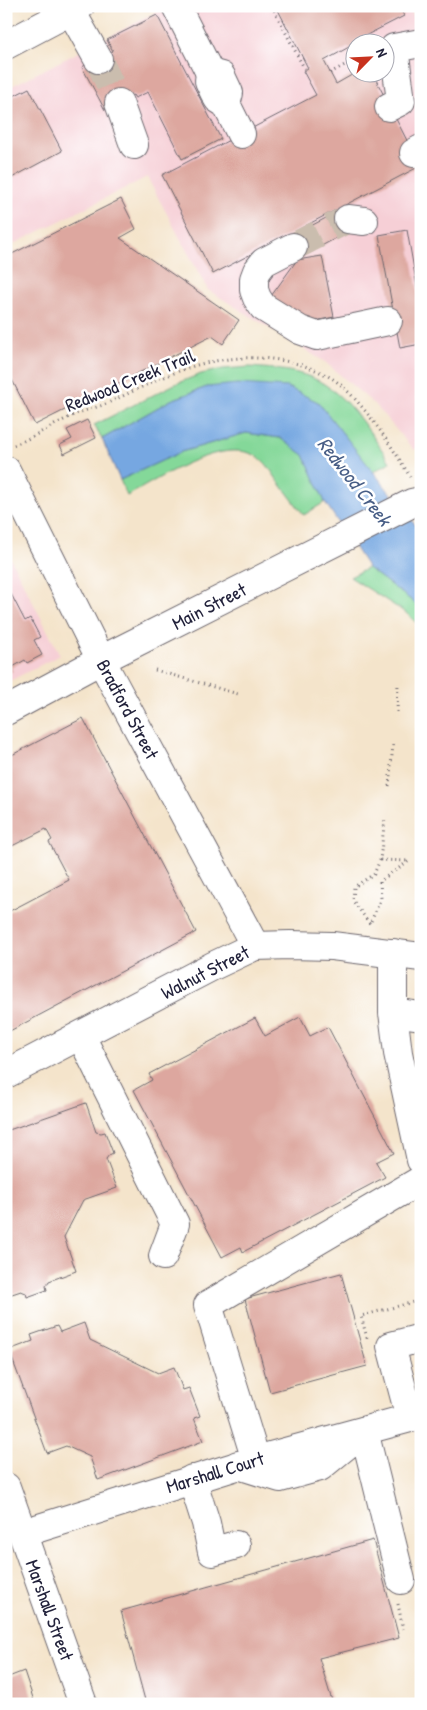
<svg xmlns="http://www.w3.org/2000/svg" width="427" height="1710" font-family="'Patrick Hand',sans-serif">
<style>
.built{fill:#f6cfd6;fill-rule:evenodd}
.green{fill:#84d899;stroke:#537d6a}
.water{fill:#76a7e1;stroke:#4c648e}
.building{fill:#dda79f}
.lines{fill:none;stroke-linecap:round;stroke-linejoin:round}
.minor-tunnel{stroke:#cabdae;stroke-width:28;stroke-dasharray:28 14;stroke-linecap:butt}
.minor-casing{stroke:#6c666d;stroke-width:30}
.path{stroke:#6c666d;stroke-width:3;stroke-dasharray:1 4;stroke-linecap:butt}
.minor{stroke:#fff;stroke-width:28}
.labels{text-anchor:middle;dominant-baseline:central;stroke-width:5;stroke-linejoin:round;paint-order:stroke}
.street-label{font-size:19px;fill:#22223b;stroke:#fff}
.water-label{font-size:20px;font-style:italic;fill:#485e86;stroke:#fff}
</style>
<rect width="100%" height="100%" fill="#fff"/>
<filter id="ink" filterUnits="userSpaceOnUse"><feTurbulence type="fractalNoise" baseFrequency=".02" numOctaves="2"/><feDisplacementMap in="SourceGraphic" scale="10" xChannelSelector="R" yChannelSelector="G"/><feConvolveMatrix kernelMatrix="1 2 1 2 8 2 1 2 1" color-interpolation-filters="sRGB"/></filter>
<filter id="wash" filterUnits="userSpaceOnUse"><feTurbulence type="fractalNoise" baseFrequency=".0096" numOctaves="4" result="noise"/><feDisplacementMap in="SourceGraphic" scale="20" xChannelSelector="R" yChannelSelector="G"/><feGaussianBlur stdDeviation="1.12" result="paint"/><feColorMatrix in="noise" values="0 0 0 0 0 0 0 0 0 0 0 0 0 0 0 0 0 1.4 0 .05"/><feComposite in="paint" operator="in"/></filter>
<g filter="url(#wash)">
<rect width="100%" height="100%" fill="#f4e4cb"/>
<g class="built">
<path d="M169,6H411L421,74V446L414,450L374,404L325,362L208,290L147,177L6,248V89ZM354,42H384V72H354Z"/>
<path d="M6,550L60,655L6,683Z"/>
</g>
<g class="green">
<path d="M250,367C275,369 305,370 327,386C354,405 372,435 390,462L373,472L318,402L207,387L171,400L102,439L94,425L175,384L201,374L223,369Z"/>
<path d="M246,433L280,438L304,454L325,502L304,515C295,503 285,490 276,478C272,472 267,464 262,460C228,431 159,479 127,496L120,480L181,452Z"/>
<path d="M368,568L411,600L421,610V627L406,613L350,577Z"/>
</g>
<path class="water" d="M237,384L287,387L318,402L421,532V610L411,600L368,568L325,502L304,455L280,438L246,433L181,452L120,480L102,439L171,400L207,387Z"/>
<g id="blocks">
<g class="building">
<path d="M276,6H399L404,16L355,41L354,57L349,47L324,61L336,84L357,72H372L420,166L213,274L162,175L316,95L303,71L308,68Z"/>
<path d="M157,15L221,139L182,159L148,92L135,98L133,95L105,110L82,67L113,51L107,40Z"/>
<path d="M29,88L62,151L6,181V100Z"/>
<path d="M121,199L136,229L120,238L239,320L223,344L212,336L35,425L6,368V257Z"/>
<path d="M343,209L353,229L299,258L288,238Z"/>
<path d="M407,230L421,309V344L400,348L379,235Z"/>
<path d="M322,256L334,317L305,323L269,299L297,260Z"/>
<path d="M87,420L96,438L64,454L60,445L72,439L67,430Z"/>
<path d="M11,594L25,621L30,618L40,637L34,640L42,655L27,663L25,660L11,668L13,671L6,674V597Z"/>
<path d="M83,718L196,932L6,1033V913L69,880L49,842L52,840L46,829L8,848L11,855L6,858V758Z"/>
<path d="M300,1017L310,1036L328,1027L394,1153L376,1162L385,1177L243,1252L241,1247L222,1257L134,1090L152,1080L149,1074L255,1018L265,1036Z"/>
<path d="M86,1103L96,1132L101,1133L105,1132L113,1153L109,1155L106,1159L117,1188L83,1200L64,1237L76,1271L49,1281L46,1286L47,1290L27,1297L26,1293L21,1291L6,1296V1131Z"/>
<path d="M341,1273L367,1366L270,1392L245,1299Z"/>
<path d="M84,1323L90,1340L158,1373L174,1367L183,1390L189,1388L200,1416L194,1418L203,1441L98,1480L90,1457L66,1446L47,1453L9,1350L33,1341L31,1335L57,1326L60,1332Z"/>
<path d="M373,1540L399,1638L319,1658L333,1704H146L121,1611Z"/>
<path d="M24,1671L35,1704H6V1678Z"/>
</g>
</g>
</g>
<g filter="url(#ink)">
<use href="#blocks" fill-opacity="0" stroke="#6c666d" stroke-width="1"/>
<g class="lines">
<g class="minor-tunnel">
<path d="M98,59L119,103"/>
<path d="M293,247L348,219"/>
</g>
<defs>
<g id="minor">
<path d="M176,6L210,73"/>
<path d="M71,11L98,59"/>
<path d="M6,45L80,6"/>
<path d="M119,103L134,145"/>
<path d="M226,104L229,93L221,76L210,73L209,81L214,92L218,99L226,104L241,134"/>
<path d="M389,107L401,101L394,48L421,43"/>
<path d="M414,153L421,149"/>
<path d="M348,219L364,221"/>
<path d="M293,247L264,262L257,271L254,279V290L257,298L263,307L300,330L317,336L388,321"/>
<path d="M6,470L101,660L255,946"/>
<path d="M6,711L101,660L412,503L421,501"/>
<path d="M393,953V1012L398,1053L421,1160"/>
<path d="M393,1012L421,1016"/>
<path d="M81,1036L175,1224L163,1256"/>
<path d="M6,1074L213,966L255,946L290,945L332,946L421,957"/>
<path d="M421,1338L391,1346L410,1418L421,1415"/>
<path d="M256,1460L208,1305L421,1180"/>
<path d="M238,1465L280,1478L320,1467L364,1431L401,1580"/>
<path d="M192,1479L206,1523L212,1552L236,1545"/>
<path d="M6,1487L83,1704"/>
<path d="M23,1533L256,1460L410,1418"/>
</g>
</defs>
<use href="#minor" class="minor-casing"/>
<g class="path">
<path d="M272,6L305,70"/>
<path d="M330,73L354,60"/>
<path d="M14,445C36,436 56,423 78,413C88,409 100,407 110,402C138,389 167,374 197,365C241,353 294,355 333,379C359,396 394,449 410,477"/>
<path d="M155,670L238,694"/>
<path d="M397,712L398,684"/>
<path d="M389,786L393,745"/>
<path d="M380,860L374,874L354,887L353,901L370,924L381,898L380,881L409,861L380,860L385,818"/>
<path d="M367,1338L361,1316L421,1300"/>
<path d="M398,1604L403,1629"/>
<path d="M420,1694H421"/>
</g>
<use href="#minor" class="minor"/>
</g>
</g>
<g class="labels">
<g class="street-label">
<text transform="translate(130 380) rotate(-22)">Redwood Creek Trail</text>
<text transform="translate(209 606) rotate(-27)">Main Street</text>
<text transform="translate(128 709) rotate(62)">Bradford Street</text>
<text transform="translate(205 972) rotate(-27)">Walnut Street</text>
<text transform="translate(215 1472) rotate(-17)">Marshall Court</text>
<text transform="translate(50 1610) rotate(70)">Marshall Street</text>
</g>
<g class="water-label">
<text transform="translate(355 481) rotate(52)">Redwood Creek</text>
</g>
</g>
<rect width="427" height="1710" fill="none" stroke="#fff" stroke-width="25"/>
<g transform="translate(370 58) rotate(66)"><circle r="24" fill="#ffffff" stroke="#a7a7b1"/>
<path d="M0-4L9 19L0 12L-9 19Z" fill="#c8321e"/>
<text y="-8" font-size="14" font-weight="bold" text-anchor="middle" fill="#22223b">N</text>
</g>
</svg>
